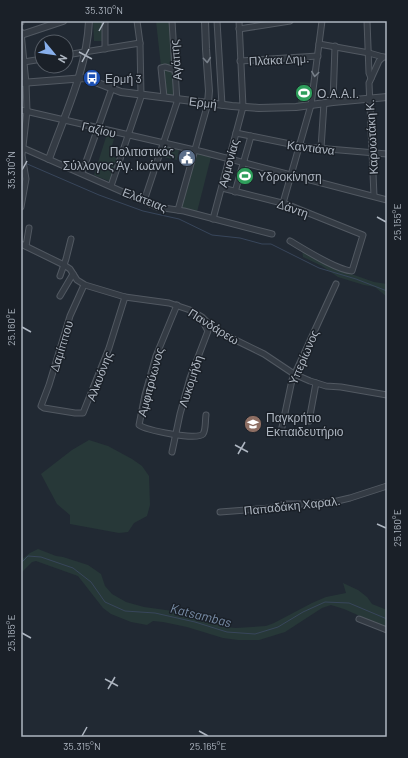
<svg xmlns="http://www.w3.org/2000/svg" width="408" height="758" font-family="Barlow,sans-serif">
<style>
.green{fill:#273838}
.lines{fill:none;stroke-linecap:round;stroke-linejoin:round}
.stream{stroke:#38465b;stroke-width:1}
.minor-casing{stroke:#525962;stroke-width:7}
.tertiary-casing{stroke:#525962;stroke-width:8}
.minor{stroke:#343b44;stroke-width:5}
.tertiary{stroke:#343b44;stroke-width:6}
.oneway{stroke:#777f89}
.ticks{fill:none;stroke:#aeb6c1;stroke-width:1.5}
.labels{text-anchor:middle;dominant-baseline:central;stroke-width:3;stroke-linejoin:round;paint-order:stroke}
.street-label{font-size:12px;fill:#aeb6c1;stroke:#1a2028}
.poi-label{font-size:12px;fill:#aeb6c1;stroke:#1a2028;text-anchor:start}
.water-label{font-size:13px;font-style:italic;fill:#798da7;stroke:#1a2028}
.neatline{fill:none;stroke:#aeb6c1;stroke-width:1.5}
.ticks-label{font-size:10px;text-anchor:middle;fill:#aeb6c1}
</style>
<rect width="100%" height="100%" fill="#212933"/>
<g class="green">
<path d="M93,21H102L103,41H94Z"/>
<path d="M156,21H170L176,96L164,94Z"/>
<path d="M300,82L311,83L308,103H298Z"/>
<path d="M107,134L115,136L109,155L119,159L111,182L94,175Z"/>
<path d="M165,147L179,150L177,160L162,157Z"/>
<path d="M197,154L211,157L197,212L183,209L181,207Z"/>
<path d="M302,249L337,269L374,282L387,284V297L375,287L364,285L338,277L322,266L303,257Z"/>
<path d="M89,440L108,446L132,459L142,466L149,476L150,505L147,516L134,523L128,532L119,533L70,524V515L57,504L41,474L72,450Z"/>
<path d="M38,549L56,556L63,557L88,565L101,574L105,586L112,594L126,602L144,607L202,615L213,622L225,627L236,628L266,626L274,623L312,603L326,597L346,593L343,583L358,590L367,597L372,604L387,610V628L344,609L331,605L322,608L285,632L259,640H238L223,638L187,627L163,622L153,621L147,625L131,622L111,614L103,608L78,576L36,561L32,562L21,573V560L30,553Z"/>
</g>
<g class="lines">
<g class="stream">
<path d="M25,163L99,195L143,211L179,219L212,235L240,238L262,244H271L319,268L356,279L387,291"/>
<path d="M21,563L28,556L41,557L73,568L91,582L105,602L125,611L155,613L195,622L227,632L255,634L278,627L303,612L325,602L349,603L387,619"/>
</g>
<defs>
<g id="minor">
<path d="M105,21V49"/>
<path d="M217,21L222,105"/>
<path d="M367,21L369,73L371,78"/>
<path d="M21,22V21"/>
<path d="M239,29L290,21"/>
<path d="M21,32L26,83L27,111L22,155L26,179L21,207"/>
<path d="M319,44L369,53L383,57"/>
<path d="M66,55L140,43"/>
<path d="M240,61L318,56"/>
<path d="M24,62L42,59"/>
<path d="M164,97L161,68L165,67L176,70"/>
<path d="M333,102L335,46"/>
<path d="M21,110L203,152L387,200"/>
<path d="M236,133L305,147L387,154"/>
<path d="M23,148L157,207L184,211L272,234"/>
<path d="M321,148L324,103"/>
<path d="M82,173L112,88"/>
<path d="M111,186L141,97L140,43L137,21"/>
<path d="M222,188L286,204L363,235L352,271C336,270 304,249 290,241"/>
<path d="M235,192L251,136"/>
<path d="M374,196L369,83L379,61L383,57H387"/>
<path d="M144,201L177,102L172,21"/>
<path d="M283,203L311,105L322,21"/>
<path d="M178,210L208,103"/>
<path d="M213,219L243,107L239,21"/>
<path d="M21,244L64,265L70,269L77,280L85,285L125,297L169,303L190,310L202,317L215,330L264,354L294,374L310,381L326,386L341,387L387,395"/>
<path d="M26,246L29,228"/>
<path d="M60,276L66,259L71,239"/>
<path d="M84,285L70,316L49,385L41,406L44,408L75,413H83L109,348L125,297"/>
<path d="M60,296L73,274"/>
<path d="M177,305L156,356L145,395L139,425C146,430 197,441 203,434C206,430 205,421 206,415"/>
<path d="M309,421L316,383"/>
<path d="M281,432L292,380L336,284"/>
<path d="M172,452L180,414L190,378L208,331L201,318"/>
<path d="M220,512L271,508L286,504H306L333,502L350,498L387,486"/>
<path d="M359,619L387,630"/>
</g>
<g id="tertiary">
<path d="M205,21L206,49L209,91L208,103"/>
<path d="M21,35L63,21"/>
<path d="M21,83L85,78L121,92L232,106L259,108L296,107L333,102L387,97"/>
<path d="M49,159C65,114 87,69 89,21"/>
</g>
</defs>
<use href="#minor" class="minor-casing"/>
<use href="#tertiary" class="tertiary-casing"/>
<use href="#minor" class="minor"/>
<use href="#tertiary" class="tertiary"/>
</g>
<defs><path id="oneway-chevron" d="M-2-3.5L2.5 0L-2 3.5" fill="none" stroke-width="1.6" stroke-linecap="round" stroke-linejoin="round"/></defs>
<g class="oneway">
<use href="#oneway-chevron" transform="translate(207 60) rotate(85)"/>
<use href="#oneway-chevron" transform="translate(315 74) rotate(98)"/>
</g>
<path class="ticks" d="M99,31L104,22M79,52L92,59M82,62L89,49M22,170L27,161M377,217L386,222M22,327L31,332M235,445L248,452M238,454L245,442M377,524L386,528M22,633L31,638M105,679L118,686M108,689L115,677M199,731L208,736M82,736L87,727"/>
<defs>
<symbol id="bus-disc" viewBox="-11 -11 22 22"><circle r="9.5" fill="#1a4fb4" stroke="#1a2028"/><path d="M-5-6H5V4H4V6H2V4H-2V6H-4V4H-5ZM-3.5-4V0h7V-4ZM-3.5 1.2v1.5H-2V1.2ZM2 1.2v1.5H3.5V1.2Z" fill="#fff"/></symbol>
<symbol id="stadium-disc" viewBox="-11 -11 22 22"><circle r="9.5" fill="#2e9e5b" stroke="#1a2028"/><path d="M0-5a6.5 5 0 1 0 0 10a6.5 5 0 1 0 0-10ZM-3.5-1.8h7v3.6h-7Z" fill="#fff"/></symbol>
<symbol id="civic-disc" viewBox="-11 -11 22 22"><circle r="9.5" fill="#5c6f8a" stroke="#1a2028"/><path d="M-.6-6.5H3V-4.5H.6V-3L4-1V1h2V6H-6V1h2V-1L-.6-3ZM-1.2 2.5V6h2.4V2.5Z" fill="#fff"/></symbol>
<symbol id="school-disc" viewBox="-11 -11 22 22"><circle r="9.5" fill="#8d6e63" stroke="#1a2028"/><path d="M0-5L7-2L0 1L-7-2ZM-4 1L0 2.5L4 1V4Q0 6-4 4Z" fill="#fff"/></symbol>
</defs>
<g fill-rule="evenodd">
<use href="#bus-disc" x="82" y="68" width="20" height="20"/>
<use href="#stadium-disc" x="294" y="83" width="20" height="20"/>
<use href="#civic-disc" x="177" y="148" width="20" height="20"/>
<use href="#stadium-disc" x="235" y="166" width="20" height="20"/>
<use href="#school-disc" x="243" y="414" width="20" height="20"/>
</g>
<g class="labels">
<g class="street-label">
<text transform="translate(279 59) rotate(-3)">Πλάκα Δημ.</text>
<text transform="translate(175 60) rotate(-95)">Αγάπης</text>
<text transform="translate(203 102) rotate(7)">Ερμή</text>
<text transform="translate(99 129) rotate(13)">Γαζίου</text>
<text transform="translate(371 137) rotate(-93)">Καρυωτάκη Κ.</text>
<text transform="translate(311 147) rotate(7)">Καντιάνα</text>
<text transform="translate(228 163) rotate(-75)">Αρμονίας</text>
<text transform="translate(145 199) rotate(21)">Ελάτειας</text>
<text transform="translate(293 208) rotate(19)">Δάντη</text>
<text transform="translate(214 326) rotate(32)">Πανδάρεω</text>
<text transform="translate(61 346) rotate(-73)">Δαμίππου</text>
<text transform="translate(303 357) rotate(-67)">Υπερίωνος</text>
<text transform="translate(99 376) rotate(-69)">Αλκυόνης</text>
<text transform="translate(190 381) rotate(-72)">Λυκομήδη</text>
<text transform="translate(150 382) rotate(-75)">Αμφιτρύωνος</text>
<text transform="translate(292 505) rotate(-6)">Παπαδάκη Χαραλ.</text>
</g>
<g class="poi-label">
<text x="105" y="78">Ερμή 3</text>
<text x="317" y="93">Ο.Α.Α.Ι.</text>
<text x="174" y="151" text-anchor="end">Πολιτιστικός<tspan x="174" dy="14">Σύλλογος Άγ. Ιωάννη</tspan></text>
<text x="258" y="176">Υδροκίνηση</text>
<text x="266" y="417">Παγκρήτιο<tspan x="266" dy="14">Εκπαιδευτήριο</tspan></text>
</g>
<g class="water-label">
<text transform="translate(201 615) rotate(14)">Katsambas</text>
</g>
</g>
<rect width="408" height="758" fill="none" stroke="#1a2028" stroke-width="44"/>
<g transform="translate(54 54) rotate(119)"><circle r="19" fill="#1a2028" stroke="#555c65"/>
<path d="M0-3L7 15L0 10L-7 15Z" fill="#88b0ec"/>
<text y="-6" font-size="11" font-weight="bold" text-anchor="middle" fill="#aeb6c1">N</text>
</g>
<rect x="22" y="22" width="364" height="714" class="neatline"/>
<g class="ticks-label">
<text x="104" y="14">35.310°N</text>
<text transform="translate(11 170) rotate(-90)" y="4">35.310°N</text>
<text transform="translate(397 222) rotate(-90)" y="4">25.155°E</text>
<text transform="translate(11 327) rotate(-90)" y="4">25.160°E</text>
<text transform="translate(397 528) rotate(-90)" y="4">25.160°E</text>
<text transform="translate(11 633) rotate(-90)" y="4">25.165°E</text>
<text x="82" y="750">35.315°N</text>
<text x="208" y="750">25.165°E</text>
</g>
</svg>
